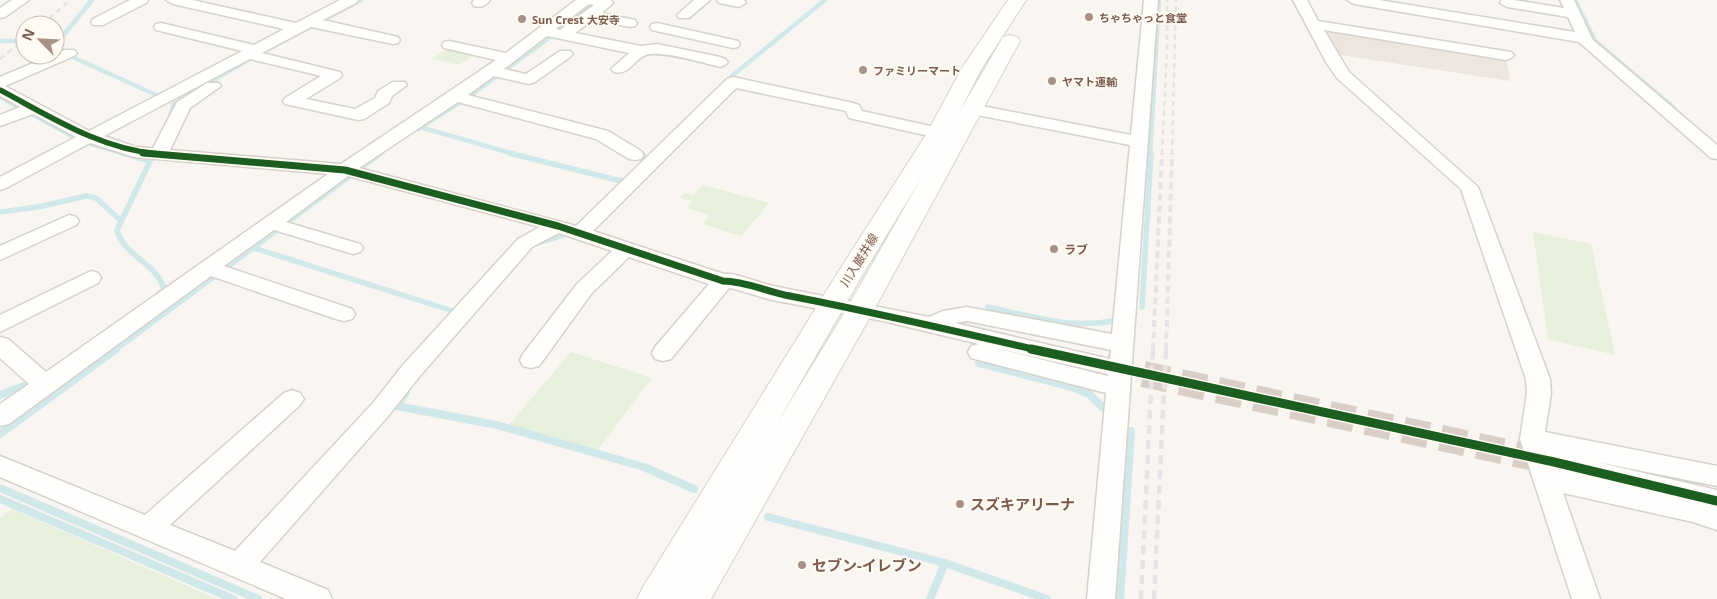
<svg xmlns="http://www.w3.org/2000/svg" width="1717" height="599" font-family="'Noto Sans','Noto Sans JP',sans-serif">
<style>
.industrial{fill:#ede5e0}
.green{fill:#e7f0db}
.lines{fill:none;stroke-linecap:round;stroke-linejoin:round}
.stream-far2{stroke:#d0e8ea;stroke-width:4.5}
.stream-far1{stroke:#d0e8ea;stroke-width:5.5}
.stream{stroke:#d0e8ea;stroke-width:8}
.street-tunnel{stroke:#d9cfc7;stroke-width:26;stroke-dasharray:26 12;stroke-linecap:butt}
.street-casing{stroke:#d7d1cb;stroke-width:3}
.secondary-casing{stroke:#d9d2cb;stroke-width:2}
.street{fill:#fefefd;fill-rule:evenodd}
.secondary{fill:#fefefd;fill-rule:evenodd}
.rail-far2{stroke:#e6e3e7;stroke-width:2.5;stroke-dasharray:5.5 4;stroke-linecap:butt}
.rail-far1{stroke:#e6e3e7;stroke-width:4;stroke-dasharray:7 4.5;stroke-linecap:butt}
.rail{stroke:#e6e3e7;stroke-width:4.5;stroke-dasharray:9 6;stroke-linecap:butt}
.cycleway-far2-casing{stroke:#fffaf3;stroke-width:8}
.cycleway-far1-casing{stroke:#fffaf3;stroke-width:10}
.cycleway-casing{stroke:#fffaf3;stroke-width:12}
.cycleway-far2{stroke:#1b5e20;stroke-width:5.5}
.cycleway-far1{stroke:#1b5e20;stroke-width:7}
.cycleway{stroke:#1b5e20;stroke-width:9}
.poi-dot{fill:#a69286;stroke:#fffaf3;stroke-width:2}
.labels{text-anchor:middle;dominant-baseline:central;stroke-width:4;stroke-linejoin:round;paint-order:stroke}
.far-poi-label{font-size:11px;font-weight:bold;fill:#7a5c4d;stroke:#fffaf3;text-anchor:start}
.poi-label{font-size:12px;font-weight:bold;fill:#7a5c4d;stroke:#fffaf3;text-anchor:start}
.street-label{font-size:12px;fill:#7a5c4d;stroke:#fffaf3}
.near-poi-label{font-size:15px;font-weight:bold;fill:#7a5c4d;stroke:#fffaf3;text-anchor:start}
</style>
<rect width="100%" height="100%" fill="#f9f5f0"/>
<path class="industrial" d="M1321,28L1506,57L1510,81L1334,54Z"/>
<g class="green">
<path d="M450,47L477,53L459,65L432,59Z"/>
<path d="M703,185L769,203L741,236L702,224L710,215L686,208L693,201L680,198L685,193L693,195Z"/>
<path d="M1533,232L1591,244L1615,355L1548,339Z"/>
<path d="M571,352L652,378L598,450L509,425Z"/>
<path d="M12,509L217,599H0V518Z"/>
</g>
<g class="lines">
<g class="stream-far2">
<path d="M1575,0L1595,41L1674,108"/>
<path d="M571,22L600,0"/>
<path d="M0,41H20"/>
<path d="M55,49L165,99"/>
<path d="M55,49L61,38L92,0"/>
<path d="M726,85L733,75L825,0"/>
<path d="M202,87L246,61L361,0"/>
<path d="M0,97L72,136"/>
<path d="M169,120L174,104L183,99"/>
<path d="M420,127L514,154"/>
<path d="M418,129L470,96L557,32"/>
<path d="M91,144L126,154"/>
<path d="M153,154L154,152"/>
<path d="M379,154L382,152"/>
<path d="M1150,154L1159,0"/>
</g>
<g class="stream-far1">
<path d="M122,153L150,161"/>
<path d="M154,153L117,230C124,257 156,262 164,289L159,294"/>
<path d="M509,153L625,182"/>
<path d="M0,212L38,207L86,196L96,198L120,220"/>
<path d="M536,243L574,232"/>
<path d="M254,248L459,313"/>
<path d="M988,307C1030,316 1070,329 1113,321"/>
<path d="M1142,307L1151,153"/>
<path d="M115,350L381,153"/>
</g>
<g class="stream">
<path d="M979,363L1072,387L1089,394L1103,408"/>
<path d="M406,392L397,406L497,425L644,467L694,489"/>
<path d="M0,395L27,385"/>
<path d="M0,434L116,349"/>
<path d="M0,488L258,599"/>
<path d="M0,499L233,599"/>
<path d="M768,517L945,563L1047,599"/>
<path d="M930,599L945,563"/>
<path d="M1120,599L1131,431"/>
</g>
<path class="street-tunnel" d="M1106,366L1553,462"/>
<defs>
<g id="street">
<path d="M12,0H29L5,17L0,18V8Z"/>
<path d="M130,0H148L146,3L103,25H93L91,22L93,19Z"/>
<path d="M166,0H192L296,23L340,0H358L356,3L323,20L398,37L400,40L398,43L393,44L311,27L262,53L340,72L342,75L340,78L306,99L355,109L375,98L378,91L393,82H405L407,85L392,96L389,103L364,119L358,120L285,104L283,101L285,98L321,76L250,59L104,136L136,147L153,148L177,102L207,83H219L221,86L190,108L170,150L341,164L496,60L444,48L442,45L444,42L449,41L506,53L576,0H611L613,3L602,13L635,20L637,23L635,26L630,27L593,20L575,33L641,46L657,44L720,57L725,59L728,62L725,65L720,67C704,63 660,50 646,55C634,59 629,76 614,72L611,69L629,53L547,36L504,69L526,74L560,51H570L573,54L570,57L535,82L529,84L494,76L468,95L608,131L641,151L644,155L641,159L635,160L629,159L596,139L458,102L359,168L576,226L727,79L733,77L853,103L859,105L862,111L944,129L947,133L944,137L938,138L849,118L846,111L736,88L593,231L724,274H732L773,286L929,317L943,311L967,307L1112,334L1130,145L972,114L966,113L964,109L966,105L972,104L1131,135L1144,0H1158L1115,599H1087L1106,393L971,358L968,352L971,346L979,344L883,321L772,300L731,288H729L671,359L663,361L655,359L652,353L655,347L709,284L629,257L591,294L539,366L531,368L523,366L520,360L523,354L577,284L612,251L559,233L532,247L419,377L389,415L260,562L328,590L332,599H286L0,477V456L145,515L284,393L292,390L300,393L304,399L300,405L170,525L235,551L373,403L403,365L518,239L540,227L348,176L286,222L360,244L363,248L360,252L353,254L274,230L224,266L352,309L355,314L352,319L344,321L336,319L211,276L9,424L0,426V404L29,384L0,358V337L8,339L46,372L328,174L134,157L90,143L6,188L0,190V177L76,137L33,114L0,126V115L20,107L0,96V77L64,50H74L77,53L74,56L5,86L89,131L242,51L156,30L154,27L156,24L161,23L254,45L284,29L173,4ZM589,4L594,5L560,30L556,29ZM967,321L1111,350L1110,359L955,323ZM991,347L1108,374V376Z"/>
<path d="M474,0H490C486,6 481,8 474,6L472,3Z"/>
<path d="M694,0H710L689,18H679L677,15Z"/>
<path d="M717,0H744L746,3L739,7L719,3Z"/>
<path d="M1293,0H1307L1318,21L1511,52L1514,55L1511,58L1506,60L1324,30L1349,72L1478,187L1550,379L1551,393L1545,432L1717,466V486L1592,461L1717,490V530L1693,522L1563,493L1600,599H1572L1520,439L1527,393L1526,379L1461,189L1337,78L1326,62Z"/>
<path d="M1347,0H1379L1575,32L1568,17L1507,7L1500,3L1502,0H1514L1564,8L1560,0H1574L1593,40L1717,145V159L1711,158L1579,42L1354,4Z"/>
<path d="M657,23L738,41L740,44L738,47L733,48L652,30L650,27L652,24Z"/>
<path d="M69,215L76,217L79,221L76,225L0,260V246Z"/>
<path d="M91,271L98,273L101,278L98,283L0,332V315Z"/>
</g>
<path id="secondary" d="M1008,0H1026L982,68L960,111L1003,37L1010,35L1017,37L1020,41L874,310L711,599H637L643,587L837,274L927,133L962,68ZM923,175L846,310L776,425L863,274Z"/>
</defs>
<use href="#street" class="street-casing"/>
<use href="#secondary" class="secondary-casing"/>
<use href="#street" class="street"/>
<use href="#secondary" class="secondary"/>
<g class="rail-far2">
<path d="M42,25L70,0"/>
<path d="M0,59L25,39"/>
<path d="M1162,154L1167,49V0"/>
<path d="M1172,154L1176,0"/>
</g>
<g class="rail-far1">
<path d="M1153,350L1162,153"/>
<path d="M1166,350L1172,153"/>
</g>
<g class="rail">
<path d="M1141,599L1153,349"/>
<path d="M1154,599L1166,349"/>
</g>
<defs>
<path id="cycleway-far2" d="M0,90C51,117 100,149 158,154"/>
<path id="cycleway-far1" d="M143,153L345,170L558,226L723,281C745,281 768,292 790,296C873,312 955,331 1037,350"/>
<path id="cycleway" d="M1031,349L1554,462L1717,501"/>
</defs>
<use href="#cycleway-far2" class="cycleway-far2-casing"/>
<use href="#cycleway-far1" class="cycleway-far1-casing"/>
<use href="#cycleway" class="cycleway-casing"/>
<use href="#cycleway-far2" class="cycleway-far2"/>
<use href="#cycleway-far1" class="cycleway-far1"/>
<use href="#cycleway" class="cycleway"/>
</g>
<g class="poi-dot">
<circle cx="1089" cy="17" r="5"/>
<circle cx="522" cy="19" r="5"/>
<circle cx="863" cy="70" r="5"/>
<circle cx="1052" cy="81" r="5"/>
<circle cx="1054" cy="249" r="5"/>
<circle cx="960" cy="504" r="5"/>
<circle cx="802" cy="565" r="5"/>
</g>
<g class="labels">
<g class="far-poi-label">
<text x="1099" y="17">ちゃちゃっと食堂</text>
<text x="532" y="19">Sun Crest 大安寺</text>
<text x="873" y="70">ファミリーマート</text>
<text x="1062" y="81">ヤマト運輸</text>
</g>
<g class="poi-label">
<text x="1064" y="249">ラブ</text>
</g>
<g class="street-label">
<text transform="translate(859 260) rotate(-58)">川入巌井線</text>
</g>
<g class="near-poi-label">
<text x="970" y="504">スズキアリーナ</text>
<text x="812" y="565">セブン-イレブン</text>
</g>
</g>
<g transform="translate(40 40) rotate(294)"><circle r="24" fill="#fffaf3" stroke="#cabbb1"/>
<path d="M0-4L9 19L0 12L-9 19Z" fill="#a69286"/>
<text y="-8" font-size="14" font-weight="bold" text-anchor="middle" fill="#7a5c4d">N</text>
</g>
</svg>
